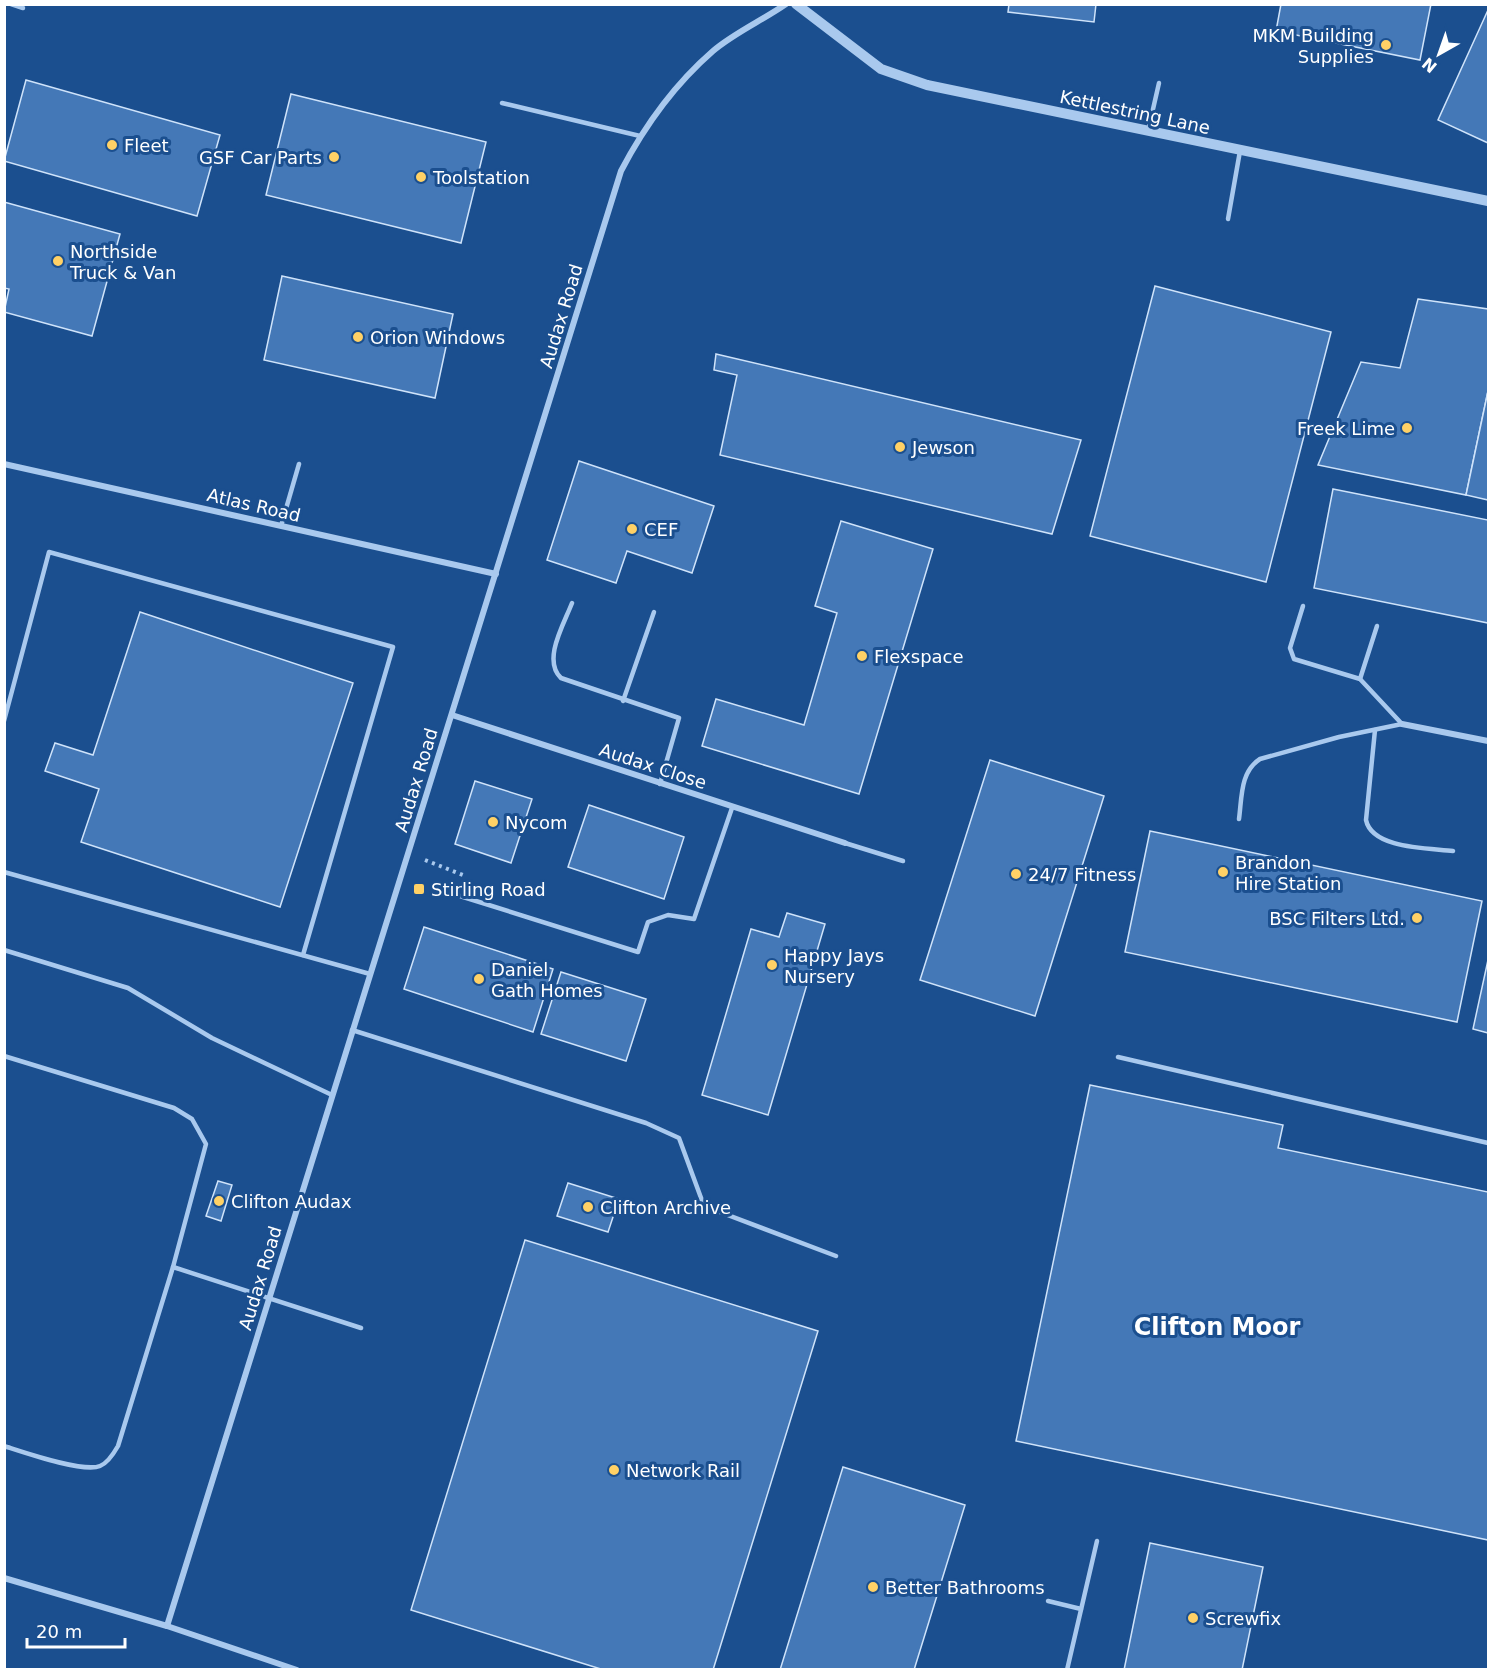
<svg xmlns="http://www.w3.org/2000/svg" width="1493" height="1674" font-family="'DejaVu Sans',sans-serif">
<style>
.building{fill:#4478b7;stroke:#cfe3fa;stroke-width:1.5}
.lines{fill:none;stroke-linecap:round;stroke-linejoin:round}
.path{stroke:#a9c9ee;stroke-width:4;stroke-dasharray:3 4.5;stroke-linecap:butt}
.service{stroke:#a9c9ee;stroke-width:4.5}
.minor{stroke:#a9c9ee;stroke-width:6}
.tertiary{stroke:#a9c9ee;stroke-width:10}
.poi-dot{fill:#ffd166;stroke:#1b4f8f;stroke-width:2}
.labels{text-anchor:middle;dominant-baseline:central;stroke-width:6;stroke-linejoin:round;paint-order:stroke}
.poi-label{font-size:18px;fill:#fff;stroke:#1b4f8f;text-anchor:start}
.street-label{font-size:18px;fill:#fff;stroke:#1b4f8f}
.district-label{font-size:24px;font-weight:bold;fill:#fff;stroke:#1b4f8f}
</style>
<rect width="100%" height="100%" fill="#1b4f8f"/>
<g class="building">
<path d="M1009,4H1096L1094,22L1008,12Z"/>
<path d="M1281,4H1431L1420,60L1276,31Z"/>
<path d="M1488,10V143L1438,120Z"/>
<path d="M26,80L220,135L197,216L4,161Z"/>
<path d="M291,94L486,142L461,243L266,195Z"/>
<path d="M4,202L120,234L92,336L4,312L9,289L4,288Z"/>
<path d="M282,276L453,314L435,398L264,360Z"/>
<path d="M1155,286L1331,332L1266,582L1090,536Z"/>
<path d="M1418,299L1488,309V391L1466,495L1318,465L1361,362L1400,368Z"/>
<path d="M716,354L1081,440L1052,534L720,455L737,375L714,370Z"/>
<path d="M1488,391V500L1466,495Z"/>
<path d="M579,461L714,506L692,573L627,551L616,583L547,560Z"/>
<path d="M1333,489L1488,520V623L1314,588Z"/>
<path d="M841,521L933,549L859,794L702,746L716,699L804,725L837,613L815,606Z"/>
<path d="M140,612L353,683L280,907L81,842L99,789L45,771L55,743L93,755Z"/>
<path d="M990,760L1104,796L1035,1016L920,980Z"/>
<path d="M475,781L532,799L511,863L455,844Z"/>
<path d="M589,805L684,837L664,899L568,867Z"/>
<path d="M1150,831L1482,901L1457,1022L1125,952Z"/>
<path d="M787,913L825,924L768,1115L702,1095L751,929L779,937Z"/>
<path d="M424,927L553,969L533,1032L404,989Z"/>
<path d="M1488,960V1033L1473,1029Z"/>
<path d="M561,972L646,999L626,1061L541,1034Z"/>
<path d="M1090,1085L1283,1125L1278,1148L1488,1192V1540L1016,1441Z"/>
<path d="M218,1181L232,1185L221,1221L206,1216Z"/>
<path d="M568,1183L619,1199L608,1232L557,1216Z"/>
<path d="M525,1240L818,1331L713,1670H604L411,1610Z"/>
<path d="M843,1467L965,1505L914,1670H780Z"/>
<path d="M1150,1543L1263,1567L1242,1670H1124Z"/>
</g>
<g class="lines">
<path class="path" d="M425,860L463,875"/>
<g class="service">
<path d="M11,4L23,8"/>
<path d="M502,103L640,136"/>
<path d="M1148,131L1159,83"/>
<path d="M1228,219L1240,151"/>
<path d="M281,526L299,464"/>
<path d="M572,603C564,624 542,660 561,678L679,718L660,784"/>
<path d="M1303,606L1290,648L1294,659L1360,679L1402,724"/>
<path d="M1360,679L1377,626"/>
<path d="M623,701L654,612"/>
<path d="M4,721L49,552L393,647L303,955"/>
<path d="M1375,730L1366,820C1372,849 1429,848 1453,851"/>
<path d="M1239,819C1242,797 1240,772 1260,759L1339,737L1402,724"/>
<path d="M845,843L903,861"/>
<path d="M4,872L370,974"/>
<path d="M460,896L638,952L648,922L668,915L694,919L732,808"/>
<path d="M4,950L128,988L212,1038L332,1095"/>
<path d="M352,1030L646,1123L679,1138L704,1206L836,1256"/>
<path d="M4,1056L174,1108L192,1119L206,1144L173,1267"/>
<path d="M1118,1057L1488,1143"/>
<path d="M4,1446C23,1452 83,1473 100,1466C108,1463 114,1453 118,1446L173,1267L361,1328"/>
<path d="M1048,1601L1081,1609"/>
<path d="M1067,1670L1097,1541"/>
</g>
<g class="minor">
<path d="M4,464L496,574"/>
<path d="M452,715L845,843"/>
<path d="M1402,724L1488,741"/>
<path d="M4,1578L167,1626L297,1670"/>
<path d="M167,1626L621,171C644,127 675,84 713,51C734,33 763,20 786,4"/>
</g>
<path class="tertiary" d="M796,4L881,69L927,85L1488,201"/>
</g>
<g class="poi-dot">
<circle cx="1386" cy="45" r="6"/>
<circle cx="112" cy="145" r="6"/>
<circle cx="334" cy="157" r="6"/>
<circle cx="421" cy="177" r="6"/>
<circle cx="58" cy="261" r="6"/>
<circle cx="358" cy="337" r="6"/>
<circle cx="1407" cy="428" r="6"/>
<circle cx="900" cy="447" r="6"/>
<circle cx="632" cy="529" r="6"/>
<circle cx="862" cy="656" r="6"/>
<circle cx="493" cy="822" r="6"/>
<circle cx="1223" cy="872" r="6"/>
<circle cx="1016" cy="874" r="6"/>
<rect x="413" y="883" width="12" height="12" rx="3"/>
<circle cx="1417" cy="918" r="6"/>
<circle cx="772" cy="965" r="6"/>
<circle cx="479" cy="979" r="6"/>
<circle cx="219" cy="1201" r="6"/>
<circle cx="588" cy="1207" r="6"/>
<circle cx="614" cy="1470" r="6"/>
<circle cx="873" cy="1587" r="6"/>
<circle cx="1193" cy="1618" r="6"/>
</g>
<g class="labels">
<g class="poi-label">
<text x="1374" y="35" text-anchor="end">MKM Building<tspan x="1374" dy="21">Supplies</tspan></text>
<text x="124" y="145">Fleet</text>
<text x="322" y="157" text-anchor="end">GSF Car Parts</text>
<text x="433" y="177">Toolstation</text>
<text x="70" y="251">Northside<tspan x="70" dy="21">Truck &amp; Van</tspan></text>
<text x="370" y="337">Orion Windows</text>
<text x="1395" y="428" text-anchor="end">Freek Lime</text>
<text x="912" y="447">Jewson</text>
<text x="644" y="529">CEF</text>
<text x="874" y="656">Flexspace</text>
<text x="505" y="822">Nycom</text>
<text x="1235" y="862">Brandon<tspan x="1235" dy="21">Hire Station</tspan></text>
<text x="1028" y="874">24/7 Fitness</text>
<text x="431" y="889">Stirling Road</text>
<text x="1405" y="918" text-anchor="end">BSC Filters Ltd.</text>
<text x="784" y="955">Happy Jays<tspan x="784" dy="21">Nursery</tspan></text>
<text x="491" y="969">Daniel<tspan x="491" dy="21">Gath Homes</tspan></text>
<text x="231" y="1201">Clifton Audax</text>
<text x="600" y="1207">Clifton Archive</text>
<text x="626" y="1470">Network Rail</text>
<text x="885" y="1587">Better Bathrooms</text>
<text x="1205" y="1618">Screwfix</text>
</g>
<g class="street-label">
<text transform="translate(1135 112) rotate(12)">Kettlestring Lane</text>
<text transform="translate(561 316) rotate(-73)">Audax Road</text>
<text transform="translate(254 505) rotate(13)">Atlas Road</text>
<text transform="translate(653 766) rotate(18)">Audax Close</text>
<text transform="translate(416 780) rotate(-73)">Audax Road</text>
<text transform="translate(260 1278) rotate(-73)">Audax Road</text>
</g>
<g class="district-label">
<text x="1217" y="1327">Clifton Moor</text>
</g>
</g>
<rect width="1493" height="1674" fill="none" stroke="#ffffff" stroke-width="12"/>
<g transform="translate(1439 54) rotate(220)" stroke="#1b4f8f" stroke-width="4.5" paint-order="stroke">
<path d="M0-4.5L10 22L0 15L-10 22Z" fill="#ffffff"/>
<text y="-9" font-size="16" font-weight="bold" text-anchor="middle" fill="#ffffff">N</text>
</g>
<path d="M27 1638v9h98v-9" fill="none" stroke="#ffffff" stroke-width="3"/>
<text x="36" y="1638" font-size="18" fill="#ffffff" stroke="#1b4f8f" stroke-width="4.5" paint-order="stroke">20 m</text>
</svg>
